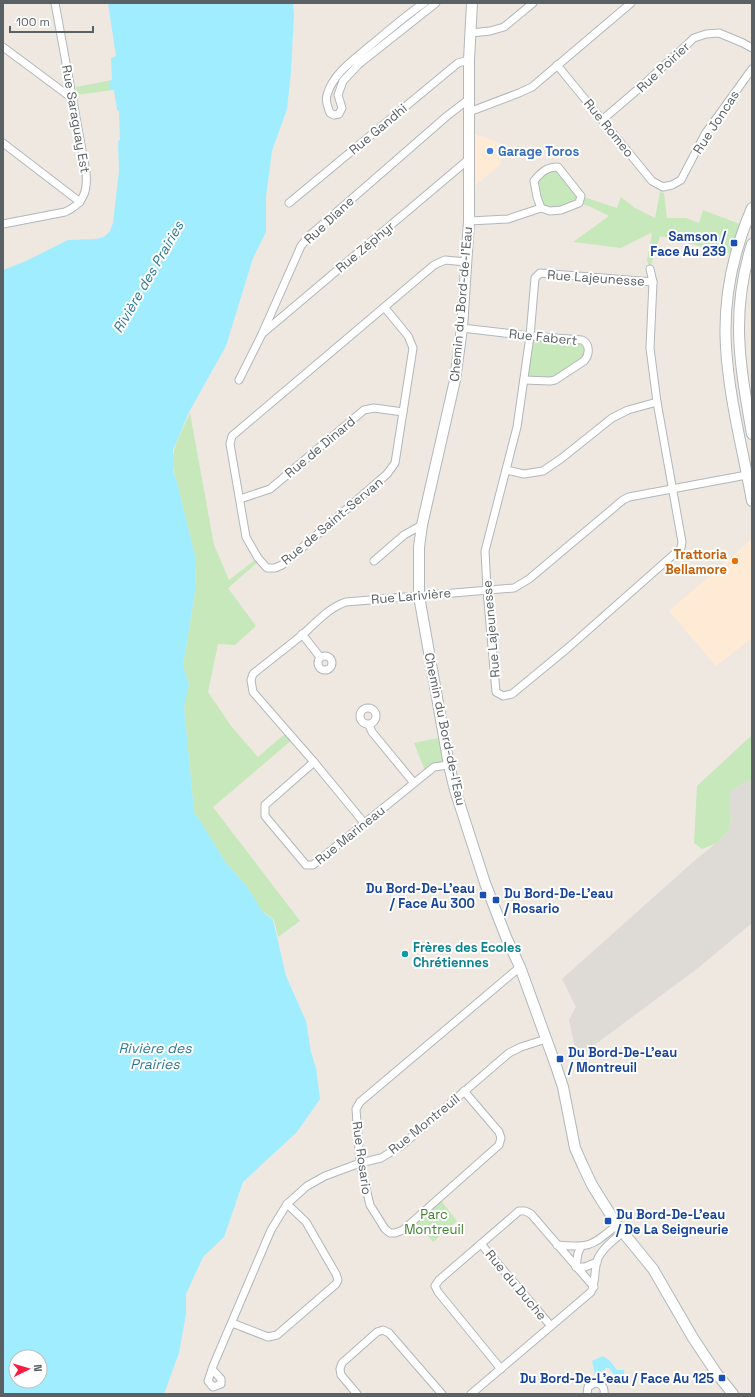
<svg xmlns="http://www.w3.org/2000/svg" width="755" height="1397" font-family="'Space Grotesk',sans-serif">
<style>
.commercial{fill:#ffebd5}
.industrial{fill:#dedad6}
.green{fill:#c6e8bb}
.water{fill:#a0edff;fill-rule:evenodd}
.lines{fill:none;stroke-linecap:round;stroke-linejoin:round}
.street-casing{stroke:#b2b7ba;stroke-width:9}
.secondary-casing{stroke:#b1b7bb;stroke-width:12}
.street{stroke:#fff;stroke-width:7}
.secondary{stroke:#fff;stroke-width:10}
.shop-dot{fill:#3f7fe0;stroke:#fff;stroke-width:1.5}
.transit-dot{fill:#1a4fb4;stroke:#fff;stroke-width:1.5}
.food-dot{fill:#e8710a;stroke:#fff;stroke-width:1.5}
.culture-dot{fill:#0f9aa8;stroke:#fff;stroke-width:1.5}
.labels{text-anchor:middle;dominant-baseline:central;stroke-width:4;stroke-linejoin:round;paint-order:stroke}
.street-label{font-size:13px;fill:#5a6164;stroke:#fff}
.shop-label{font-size:13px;font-weight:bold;fill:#366cbe;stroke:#fff;text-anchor:start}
.transit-label{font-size:13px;font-weight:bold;fill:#164399;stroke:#fff;text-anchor:end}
.food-label{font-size:13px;font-weight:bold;fill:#c56008;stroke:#fff;text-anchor:end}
.culture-label{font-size:13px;font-weight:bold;fill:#0d838f;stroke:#fff;text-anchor:start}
.park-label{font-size:13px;fill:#3d822c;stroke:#fff}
.water-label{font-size:14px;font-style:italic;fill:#2c7995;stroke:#fff}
</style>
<rect width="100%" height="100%" fill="#eee8e1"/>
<g class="commercial">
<path d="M469,132L502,144L501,164L470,190Z"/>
<path d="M752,539V638L716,666L669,611Z"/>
</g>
<path class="industrial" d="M752,780V923L698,968L577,1058L569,1020L576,1007L562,979L693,862L715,844L729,830L731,817L729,805V792L745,782Z"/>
<g class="green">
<path d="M112,80L113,90L77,95L76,87Z"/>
<path d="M558,167L581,196L617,208L621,197L635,208L655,218L660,192L664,193L667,218H686L699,223L703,210L740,224L730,254L660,236L650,269L647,260L652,235L651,233L621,248L573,242L609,216L591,207L579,203L572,206L541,208L534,181L540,173Z"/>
<path d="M530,336L586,342L587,358L555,380H524Z"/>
<path d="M190,413L214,545L229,580L256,559L258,562L228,588L256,626L235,645L218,644L208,692L231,726L258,757L287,732L293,739L213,807L300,921L278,937L274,920L261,910L245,884L226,863L194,811L184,707L189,684L183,666L195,592L196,560L177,482C166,454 179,438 190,413Z"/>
<path d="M752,735V780L745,782L729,792V805L731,816L729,830L715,844L702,849L694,843L697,786Z"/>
<path d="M443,737L449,765L426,773L414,743Z"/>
<path d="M439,1198L457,1221L433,1242L414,1221Z"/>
</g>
<g class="water">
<path d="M108,3H293L294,14L291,72L287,109L272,151L266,197V232L253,258L226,346L189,412L173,450V471L177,482L196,560L195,592L183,666L189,684L184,707L194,811L226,863L245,884L263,912L273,920L286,976L306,1021L311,1052L316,1068L320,1099L297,1132L243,1182L224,1237L203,1257L186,1294V1314L179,1353L164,1394H3V270L26,261L68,240L96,239L104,237L110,231L113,223L119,171L118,141L120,140L119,111L117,110L114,90H110V81L112,80L111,58L116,56ZM16,1357H40V1381H16Z"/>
<path d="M603,1356L610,1361L617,1370H624C624,1377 624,1383 618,1386L615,1384L614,1375L609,1368H606L597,1375H595L592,1361Z"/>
</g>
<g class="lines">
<defs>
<g id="street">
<path d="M424,3C405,16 388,31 371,45C355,59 333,73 327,95C325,101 328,108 330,113L334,115L339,114L342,108L338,95L343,81L359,64L436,3"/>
<path d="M471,33L490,31L504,27L533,3"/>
<path d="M3,47L73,99"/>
<path d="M557,65L652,181L663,187L672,185L681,180L705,134L752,69"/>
<path d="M469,112L519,93L532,87L631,3"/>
<path d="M602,120L643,85L694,38L706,34L719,33L743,43L752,48"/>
<path d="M3,143L80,202"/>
<path d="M289,203L458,63L469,60"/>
<path d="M469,221L508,219L541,208L550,211L561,210L579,203L581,196L558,167C547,167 541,172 534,181L537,197L541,208"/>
<path d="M3,224L65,212C83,204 88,192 86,172L55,3"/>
<path d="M650,269L653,282"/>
<path d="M540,273L653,282L650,348L657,402L682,542L681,548L569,647L512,694L503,696L496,692L487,590L485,551L517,427L530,336L535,278Z"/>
<path d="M385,308L408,336L413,348L395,463L387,474L282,565L275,568H267L258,558L246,537L230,444L232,436L434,265L445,260L466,262"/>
<path d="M462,328L530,336L582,340C590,344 590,354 584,361L555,380L550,381L524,380"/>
<path d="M263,333L469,159"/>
<path d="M239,380L262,334L301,246L308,237L447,116L469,99"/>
<path d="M506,470L524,474L543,471L562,458L612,418L628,410L657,402"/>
<path d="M240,499L270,489L364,410L374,408L403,412"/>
<path d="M374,561L404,535L422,525"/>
<path d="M302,634L320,657"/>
<circle cx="325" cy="663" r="7"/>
<circle cx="368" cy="716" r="8"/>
<path d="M369,725L372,732L414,783"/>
<path d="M314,762L265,805V816L306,865H313L434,767L449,765"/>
<path d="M365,824L314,762L253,692L251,680L253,674C269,661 286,648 302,635C316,623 328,608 346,602L514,588L529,579L623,500L629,497L752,474"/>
<path d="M464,1091L499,1132L501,1138L499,1145L403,1230L395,1233H390L385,1229L370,1205L360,1163L356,1109L360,1102L520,967"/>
<path d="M481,1244L551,1326"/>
<path d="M557,1245C591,1248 591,1246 617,1225"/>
<path d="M576,1267H585L597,1262"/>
<path d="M576,1267L578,1253L581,1247"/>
<path d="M232,1323L268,1337L277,1335L336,1284L338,1280L336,1274L306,1222L287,1204"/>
<path d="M212,1369L221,1379V1384L213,1387L208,1381L213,1366L271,1230L287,1204L307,1186L325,1176L360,1163L381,1158L401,1146L509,1053L521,1047L546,1039"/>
<path d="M501,1369L438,1292L435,1286L439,1280L519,1211H525L531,1214L594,1287"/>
<path d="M357,1394L341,1375L340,1369L342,1363L377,1332L383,1330L389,1333L442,1394"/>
<path d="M471,1394L591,1292C596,1282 594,1271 597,1261C601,1249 614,1240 623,1232"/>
<path d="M587,1394L588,1387L595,1383C601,1383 605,1387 604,1394"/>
</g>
<g id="secondary">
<path d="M472,3L469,60V221L462,328L455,380L422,525L419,547V596L449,765L455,790L485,883L506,937L520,967L556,1066L563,1087L575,1148L583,1166L592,1185L617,1225L653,1269L693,1338L717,1374L733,1394"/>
<path d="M752,208C733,252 723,299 726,347C729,399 743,450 752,501"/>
<path d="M752,244C730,313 740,365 752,434"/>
</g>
</defs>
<use href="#street" class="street-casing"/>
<use href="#secondary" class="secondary-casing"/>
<use href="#street" class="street"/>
<use href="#secondary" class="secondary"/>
</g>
<circle class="shop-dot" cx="490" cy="151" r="4"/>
<g class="transit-dot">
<rect x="730" y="239" width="8" height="8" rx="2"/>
<rect x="479" y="891" width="8" height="8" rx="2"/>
<rect x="492" y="896" width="8" height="8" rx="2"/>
<rect x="556" y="1055" width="8" height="8" rx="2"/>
<rect x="604" y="1217" width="8" height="8" rx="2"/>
<rect x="718" y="1374" width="8" height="8" rx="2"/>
</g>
<circle class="food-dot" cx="735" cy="561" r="4"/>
<circle class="culture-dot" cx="405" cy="954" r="4"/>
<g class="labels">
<g class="street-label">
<text transform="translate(663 67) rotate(-43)">Rue Poirier</text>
<text transform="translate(76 119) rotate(80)">Rue Saraguay Est</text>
<text transform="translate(716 122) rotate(-57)">Rue Joncas</text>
<text transform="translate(609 128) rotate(51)">Rue Romeo</text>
<text transform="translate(378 129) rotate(-40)">Rue Gandhi</text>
<text transform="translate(329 220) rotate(-43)">Rue Diane</text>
<text transform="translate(365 247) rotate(-40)">Rue Zéphyr</text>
<text transform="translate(596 278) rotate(4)">Rue Lajeunesse</text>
<text transform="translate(461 304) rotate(-85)">Chemin du Bord-de-l'Eau</text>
<text transform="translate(543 337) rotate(6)">Rue Fabert</text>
<text transform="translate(320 447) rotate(-40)">Rue de Dinard</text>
<text transform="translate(332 521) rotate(-40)">Rue de Saint-Servan</text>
<text transform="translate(411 596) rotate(-5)">Rue Larivière</text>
<text transform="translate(491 629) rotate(-95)">Rue Lajeunesse</text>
<text transform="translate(445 729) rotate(78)">Chemin du Bord-de-l'Eau</text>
<text transform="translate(350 835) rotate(-39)">Rue Marineau</text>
<text transform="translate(424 1124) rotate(-39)">Rue Montreuil</text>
<text transform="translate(362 1158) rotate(82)">Rue Rosario</text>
<text transform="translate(516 1285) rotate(50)">Rue du Duche</text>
</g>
<g class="shop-label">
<text x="498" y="151">Garage Toros</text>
</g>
<g class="transit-label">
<text x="726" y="236">Samson /<tspan x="726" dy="15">Face Au 239</tspan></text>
<text x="475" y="888">Du Bord-De-L'eau<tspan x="475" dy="15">/ Face Au 300</tspan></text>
<text x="504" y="893" text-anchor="start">Du Bord-De-L'eau<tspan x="504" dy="15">/ Rosario</tspan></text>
<text x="568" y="1052" text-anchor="start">Du Bord-De-L'eau<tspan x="568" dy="15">/ Montreuil</tspan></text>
<text x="616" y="1214" text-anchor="start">Du Bord-De-L'eau<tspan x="616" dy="15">/ De La Seigneurie</tspan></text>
<text x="714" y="1378">Du Bord-De-L'eau / Face Au 125</text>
</g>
<g class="food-label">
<text x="727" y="554">Trattoria<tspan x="727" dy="15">Bellamore</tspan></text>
</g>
<g class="culture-label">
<text x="413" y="947">Frères des Ecoles<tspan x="413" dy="15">Chrétiennes</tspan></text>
</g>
<g class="park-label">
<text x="434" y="1214">Parc<tspan x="434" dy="15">Montreuil</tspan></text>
</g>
<g class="water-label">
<text transform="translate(148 277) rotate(-60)">Rivière des Prairies</text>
<text x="155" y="1048">Rivière des<tspan x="155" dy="16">Prairies</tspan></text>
</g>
</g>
<rect width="755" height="1397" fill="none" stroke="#5a6164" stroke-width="8"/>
<g transform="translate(28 1369) rotate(85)"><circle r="19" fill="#ffffff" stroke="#bdc0c1"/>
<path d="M0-3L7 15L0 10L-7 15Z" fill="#f91d42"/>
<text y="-6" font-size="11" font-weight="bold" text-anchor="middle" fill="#5a6164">N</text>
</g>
<path d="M10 26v6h83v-6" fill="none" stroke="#5a6164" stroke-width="2"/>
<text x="16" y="26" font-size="12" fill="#5a6164" stroke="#ffffff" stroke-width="3" paint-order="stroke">100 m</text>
</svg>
